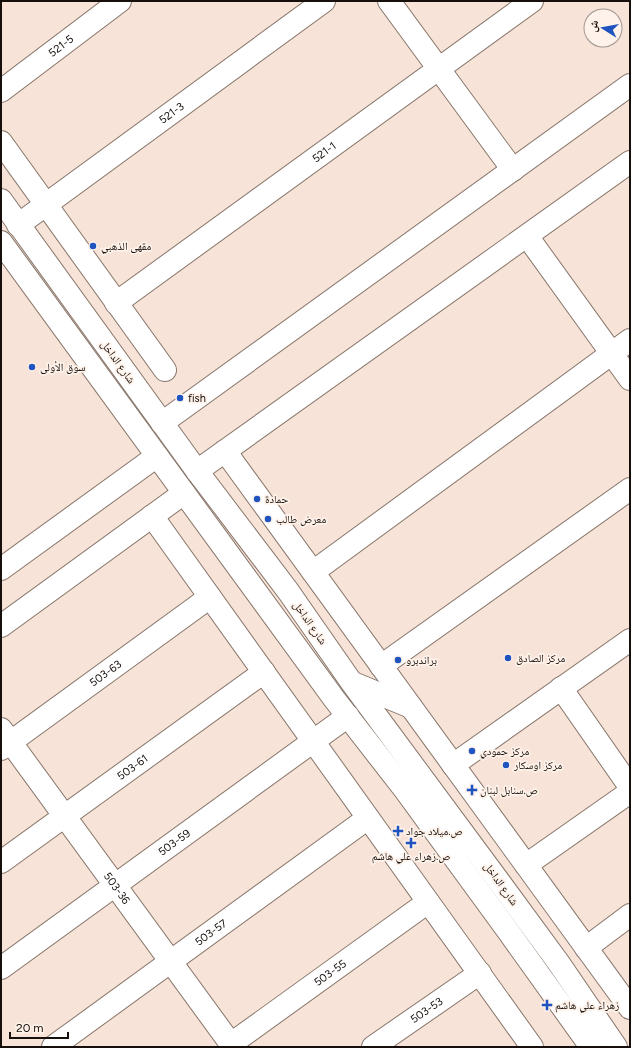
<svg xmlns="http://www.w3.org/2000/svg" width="631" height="1048" font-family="Figtree,'Noto Naskh Arabic',sans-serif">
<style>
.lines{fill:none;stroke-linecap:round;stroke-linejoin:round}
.minor-casing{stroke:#87756a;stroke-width:24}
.major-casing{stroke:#87756a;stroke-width:24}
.minor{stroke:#fff;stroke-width:22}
.major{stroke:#fff;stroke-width:22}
.poi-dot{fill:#1e53c0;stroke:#fef2ea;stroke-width:1.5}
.labels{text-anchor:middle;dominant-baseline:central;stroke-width:3.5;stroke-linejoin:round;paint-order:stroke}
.street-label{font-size:11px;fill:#160f0b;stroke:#fef2ea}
.poi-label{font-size:11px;fill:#160f0b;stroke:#fef2ea;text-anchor:start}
</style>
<rect width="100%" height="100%" fill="#f7e3d7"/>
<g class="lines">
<defs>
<g id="minor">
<path d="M389,1L513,170"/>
<path id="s1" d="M1,91L120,1"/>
<path d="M1,142L165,370"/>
<path id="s2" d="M18,225L324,1"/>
<path d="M527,236L630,379"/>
<path id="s3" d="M116,303L532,1"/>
<path d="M162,423L630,85"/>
<path d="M225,451L630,1008"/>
<path d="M197,471L630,162"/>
<path d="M152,516L532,1047"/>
<path d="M1,569L157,456"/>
<path d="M313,572L630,340"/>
<path d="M1,626L184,493"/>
<path d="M381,666L630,489"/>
<path d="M561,688L630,787"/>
<path id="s4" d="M1,729L233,1047"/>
<path id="s5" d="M1,749L210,597"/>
<path d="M453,765L630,640"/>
<path id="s6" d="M1,862L264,672"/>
<path d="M526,865L630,792"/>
<path d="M586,948L630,915"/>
<path id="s7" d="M1,968L348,716"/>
<path id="s8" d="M231,1044L428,902"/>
<path id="s9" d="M53,1047L368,818"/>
<path id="s10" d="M373,1047L480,973"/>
</g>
<g id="major">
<path d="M1,200L197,471L288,591L352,683L500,883L558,962L616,1047"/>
<path d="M1,242L335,700L405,790L508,931L591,1047"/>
<path d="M353,683L411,707"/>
</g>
</defs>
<use href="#minor" class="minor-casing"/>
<use href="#major" class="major-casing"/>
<use href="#minor" class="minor"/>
<use href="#major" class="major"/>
</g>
<g class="poi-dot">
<circle cx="93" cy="246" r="4"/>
<circle cx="32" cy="367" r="4"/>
<circle cx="180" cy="398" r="4"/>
<circle cx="257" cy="499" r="4"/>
<circle cx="268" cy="519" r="4"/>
<circle cx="508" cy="658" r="4"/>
<circle cx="398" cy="660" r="4"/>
<circle cx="472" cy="751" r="4"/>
<circle cx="506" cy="765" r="4"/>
<path d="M470 784h4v4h4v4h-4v4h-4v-4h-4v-4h4z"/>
<path d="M396 825h4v4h4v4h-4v4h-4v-4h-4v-4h4z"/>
<path d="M409 837h4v4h4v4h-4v4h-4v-4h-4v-4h4z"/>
<path d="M545 999h4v4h4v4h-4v4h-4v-4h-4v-4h4z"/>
</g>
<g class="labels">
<g class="street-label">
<text stroke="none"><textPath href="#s1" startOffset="75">521-5</textPath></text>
<text stroke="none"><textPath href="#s2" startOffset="190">521-3</textPath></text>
<text stroke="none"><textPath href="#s3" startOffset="257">521-1</textPath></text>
<text transform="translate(118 362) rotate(54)">شارع الداخل</text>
<text transform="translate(310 623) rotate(55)">شارع الداخل</text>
<text stroke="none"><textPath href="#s5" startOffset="129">503-63</textPath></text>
<text stroke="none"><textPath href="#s6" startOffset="162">503-61</textPath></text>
<text stroke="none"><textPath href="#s7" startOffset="214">503-59</textPath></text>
<text transform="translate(501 884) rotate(54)">شارع الداخل</text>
<text stroke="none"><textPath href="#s4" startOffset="197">503-36</textPath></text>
<text stroke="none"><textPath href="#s9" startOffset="195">503-57</textPath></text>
<text stroke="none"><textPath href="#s8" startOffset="122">503-55</textPath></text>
<text stroke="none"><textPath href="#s10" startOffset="65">503-53</textPath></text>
</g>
<g class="poi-label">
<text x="101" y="246">مقهى الذهبي</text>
<text x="40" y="367">سوق الأولى</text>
<text x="188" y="398">fish</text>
<text x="265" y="499">حمادة</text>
<text x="276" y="519">معرض طالب</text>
<text x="516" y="658">مركز الصادق</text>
<text x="406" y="660">براندبرو</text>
<text x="480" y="751">مركز حمودي</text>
<text x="514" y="765">مركز اوسكار</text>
<text x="480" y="790">ص.سنابل لبنان</text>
<text x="406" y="831">ص.ميلاد جواد</text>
<text x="411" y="856" text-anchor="middle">ص.زهراء علي هاشم</text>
<text x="555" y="1005">زهراء علي هاشم</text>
</g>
</g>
<rect width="631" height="1048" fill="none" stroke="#160f0b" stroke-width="4"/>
<g transform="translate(603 28) rotate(281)"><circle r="19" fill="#fef2ea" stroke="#a19791"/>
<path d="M0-3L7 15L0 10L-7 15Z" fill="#1e53c0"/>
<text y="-6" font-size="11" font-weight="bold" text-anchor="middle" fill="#160f0b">ش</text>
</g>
<path d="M10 1032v6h58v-6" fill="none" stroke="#160f0b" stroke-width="2"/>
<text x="16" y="1032" font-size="12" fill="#160f0b" stroke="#fef2ea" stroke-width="3" paint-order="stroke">20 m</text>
</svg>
